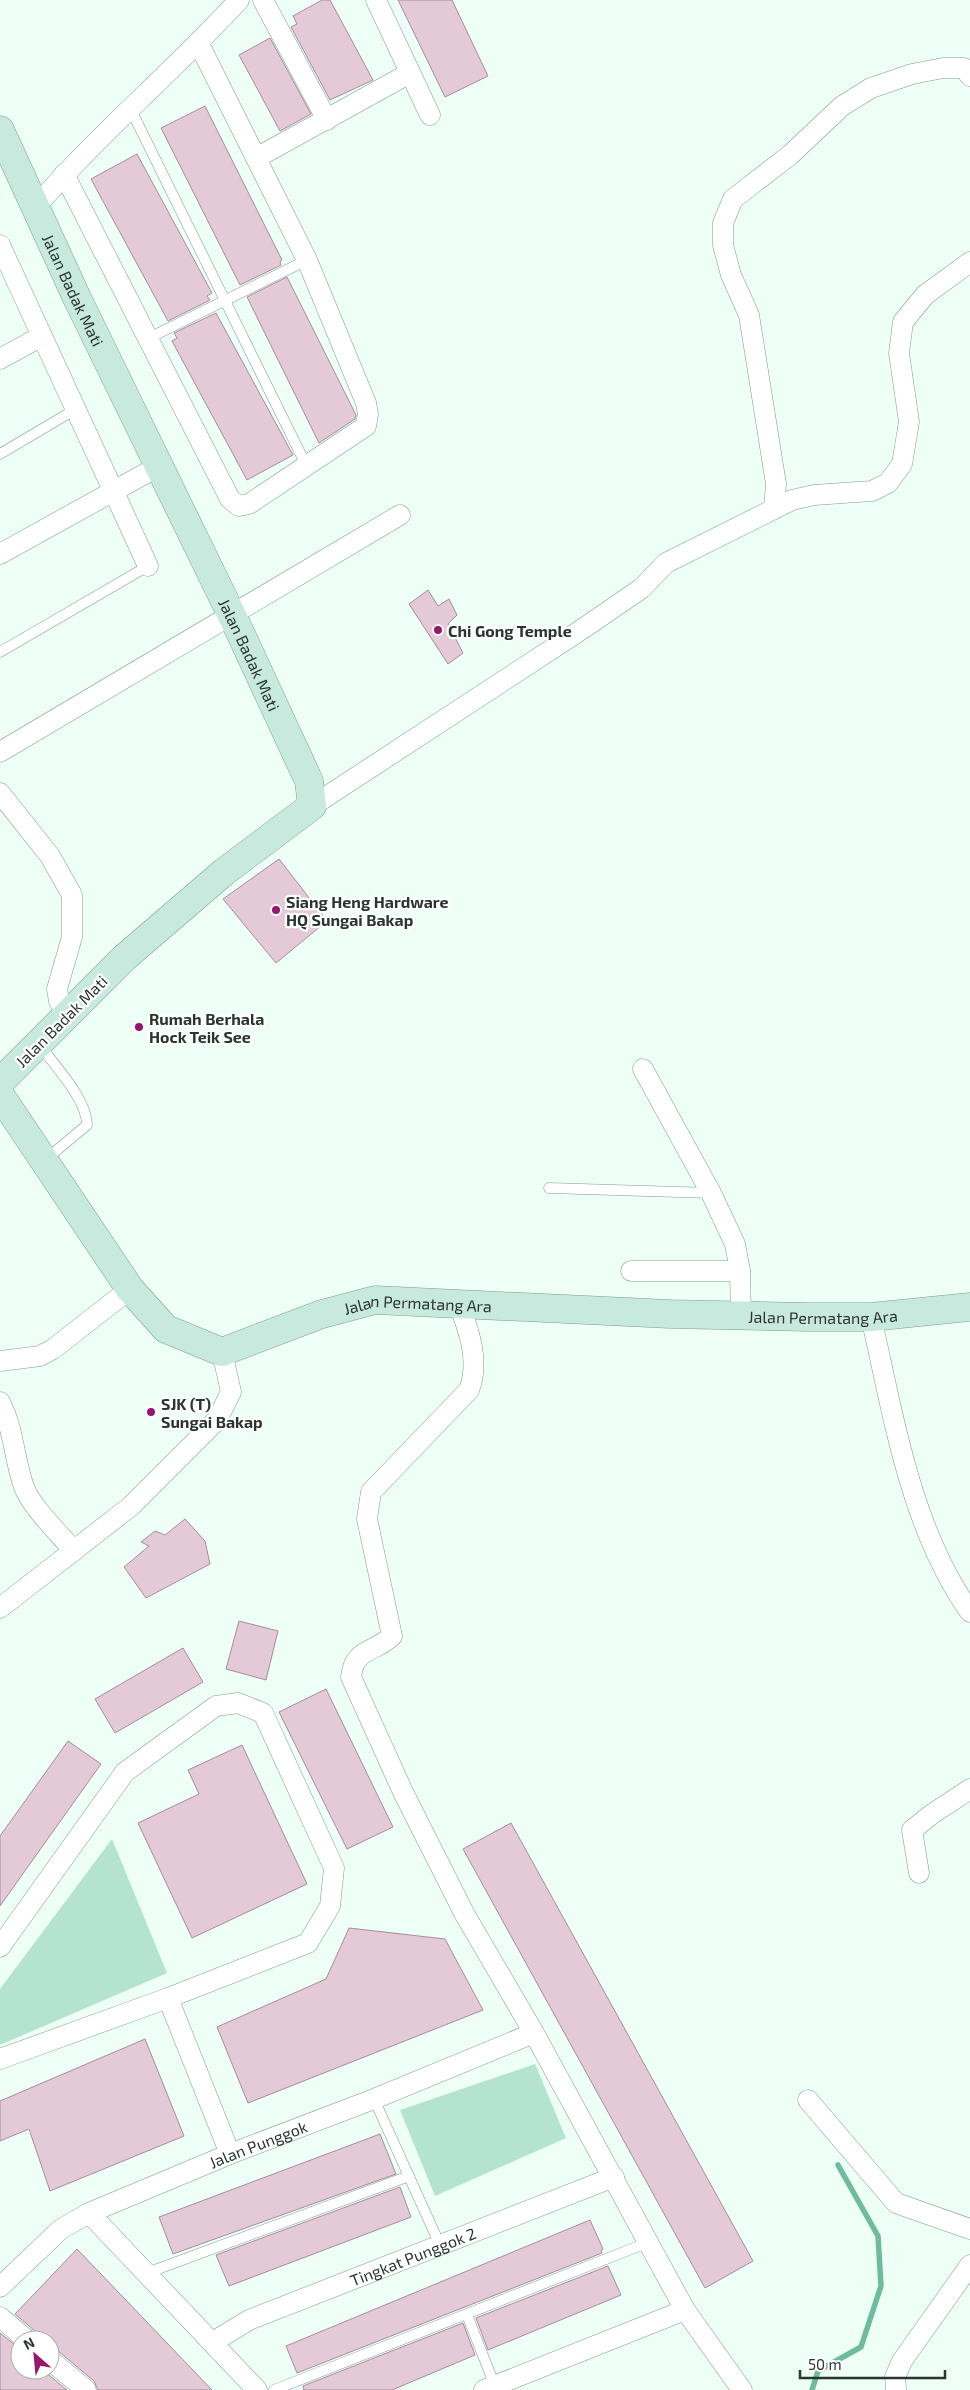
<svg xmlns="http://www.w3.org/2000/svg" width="970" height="2390" font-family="'Exo 2',sans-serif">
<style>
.green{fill:#b4e3cf}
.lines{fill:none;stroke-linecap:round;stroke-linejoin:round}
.stream{stroke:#6ebb9d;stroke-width:5.5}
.building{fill:#e4c9d7;stroke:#a68c9a}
.service-casing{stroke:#7f9b8f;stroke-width:11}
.minor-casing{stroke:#7f9b8f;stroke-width:21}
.secondary-casing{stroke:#7f9b8f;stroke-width:29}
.service{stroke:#fff;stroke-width:10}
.minor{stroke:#fff;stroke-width:20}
.secondary{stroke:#c8eade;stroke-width:28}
.poi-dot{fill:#97166e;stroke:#fff;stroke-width:2}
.labels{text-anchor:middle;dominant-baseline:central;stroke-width:4.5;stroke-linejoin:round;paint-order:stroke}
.street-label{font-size:16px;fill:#2a3530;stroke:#fff}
.poi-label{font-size:16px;font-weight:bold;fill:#2a3530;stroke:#fff;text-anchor:start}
</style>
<rect width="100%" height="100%" fill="#edfff7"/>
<g class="green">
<path d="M112,1839L167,1973L0,2045V1989Z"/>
<path d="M535,2064L566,2138L435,2196L400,2110Z"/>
</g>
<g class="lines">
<path class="stream" d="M812,2390L818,2371L861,2347L881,2286L878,2236L838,2165"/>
</g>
<g class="building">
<path d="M322,0H330L373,80L330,100L291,27L297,24L293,16Z"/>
<path d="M398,0H452L488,76L445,97Z"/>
<path d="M270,38L311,114L280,131L239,55Z"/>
<path d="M205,106L282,260L280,262L281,265L240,285L161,128Z"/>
<path d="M137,154L212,293L207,296L210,300L168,321L91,179Z"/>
<path d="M287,277L356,415L355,419L319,443L247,297Z"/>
<path d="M216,313L293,455L247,480L172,341L177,338L174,333Z"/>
<path d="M428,590L438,606L449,599L457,615L448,624L463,653L448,664L409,604Z"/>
<path d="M279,859L327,921L276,963L223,899Z"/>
<path d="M185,1519L205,1541L210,1564L146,1598L124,1567L149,1546L141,1542L155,1531L165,1535Z"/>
<path d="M239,1621L278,1631L266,1680L226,1669Z"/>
<path d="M183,1648L203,1682L115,1733L95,1699Z"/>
<path d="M326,1689L393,1827L347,1849L279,1712Z"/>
<path d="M68,1741L101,1764L0,1906V1836Z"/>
<path d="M242,1745L307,1884L192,1938L138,1823L199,1794L188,1770Z"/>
<path d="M511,1823L753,2261L705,2288L463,1849Z"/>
<path d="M349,1928L445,1939L483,2010L248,2103L217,2027L326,1979Z"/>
<path d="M145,2039L184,2136L50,2191L29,2129L0,2141V2101Z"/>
<path d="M380,2134L396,2174L173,2254L159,2217Z"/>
<path d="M400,2187L411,2217L229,2286L216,2255Z"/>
<path d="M590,2220L603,2249L601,2250L602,2253L297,2373L286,2346Z"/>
<path d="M77,2249L212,2390H98L94,2381L58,2351L50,2348V2340H39L35,2331L15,2314Z"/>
<path d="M608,2266L621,2295L488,2350L476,2318Z"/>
<path d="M463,2323L475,2355L392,2390H304L303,2386Z"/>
<path d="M0,2333L20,2349V2370H43L67,2390H0Z"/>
</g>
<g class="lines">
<defs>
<g id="service">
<path d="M131,110L307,467"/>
<path d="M149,338L307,260"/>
<path d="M0,454L76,409"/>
<path d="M0,652L148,566"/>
<path d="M39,1044C54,1065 87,1099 87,1125L45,1160"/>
<path d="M549,1188L711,1193"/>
<path d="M374,2099L440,2245"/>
<path d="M147,2273L409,2176"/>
<path d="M467,2315L495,2386"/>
<path d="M274,2390L649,2242"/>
</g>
<g id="minor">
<path d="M263,0L327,120"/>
<path d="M376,0L430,115"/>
<path d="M256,158L410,73"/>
<path d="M64,174L230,499L239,506L249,504L366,426L368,414L366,403L307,260L199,44"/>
<path d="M35,208C98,134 173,72 239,0"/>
<path d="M0,245L148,566"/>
<path d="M0,359L42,336"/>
<path d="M774,509L776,484L749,315L731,275L723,245V223L733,199L790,155L842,106L871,88L912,74L943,68H964L970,76"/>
<path d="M0,554L159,466"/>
<path d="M0,752L400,515"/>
<path d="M0,793L50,856L72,895V937L57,989L59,1001L67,1015"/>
<path d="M312,806L581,630L642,588L666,563L792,500L814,495L872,491L888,483L902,464L909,422L899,353L903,322L925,295L970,262"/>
<path d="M643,1069L711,1193L735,1244L740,1271L741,1315"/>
<path d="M631,1271H740"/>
<path d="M459,1304C469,1331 480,1362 469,1390L371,1492L367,1519L392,1636C374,1653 354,1648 351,1677L403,1792L464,1913L534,2033L685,2310L484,2390"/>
<path d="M871,1317C894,1417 910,1527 970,1612"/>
<path d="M0,1361L40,1356L53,1349L130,1289"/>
<path d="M0,1402C14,1429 14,1459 24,1487C32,1508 59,1533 74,1551"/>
<path d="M0,1608L131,1506L217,1420L231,1392L222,1352"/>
<path d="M919,1873L912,1830L932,1814L970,1789"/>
<path d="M0,1947L125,1772L216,1706L238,1703L263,1713L334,1868L330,1906L308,1943L168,1998L0,2059"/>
<path d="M168,1998L230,2154"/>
<path d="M808,2100L896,2203L970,2229"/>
<path d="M89,2213L257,2390"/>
<path id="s1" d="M0,2287L61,2229L89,2213L230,2154L374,2099L534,2033"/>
<path d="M685,2310L742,2390"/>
<path d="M0,2317L27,2340"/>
<path id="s2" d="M213,2342L249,2320L614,2177"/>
<path d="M50,2360L86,2390"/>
<path d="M896,2388L895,2377L902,2361L970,2265"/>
</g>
<g id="secondary">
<path id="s3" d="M0,130L77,298L239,630L309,781L312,806L224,872L124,958L0,1082"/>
<path id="s4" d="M0,1095L130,1289L166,1329L222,1352L322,1314L375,1300L670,1314L808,1317H871L970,1307"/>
</g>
</defs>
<use href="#service" class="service-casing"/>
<use href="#minor" class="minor-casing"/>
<use href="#secondary" class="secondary-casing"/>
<use href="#service" class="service"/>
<use href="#minor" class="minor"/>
<use href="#secondary" class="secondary"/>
</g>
<g class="poi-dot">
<circle cx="438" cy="630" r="5"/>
<circle cx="276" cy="910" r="5"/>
<circle cx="139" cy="1027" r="5"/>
<circle cx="151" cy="1412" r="5"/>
</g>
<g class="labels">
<g class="street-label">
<text stroke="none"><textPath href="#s3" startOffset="176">Jalan Badak Mati</textPath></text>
<text stroke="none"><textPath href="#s3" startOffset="581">Jalan Badak Mati</textPath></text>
<text transform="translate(61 1021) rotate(-45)">Jalan Badak Mati</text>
<text stroke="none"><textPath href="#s4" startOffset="552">Jalan Permatang Ara</textPath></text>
<text stroke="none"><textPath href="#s4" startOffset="958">Jalan Permatang Ara</textPath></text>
<text stroke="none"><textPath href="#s1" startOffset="299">Jalan Punggok</textPath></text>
<text stroke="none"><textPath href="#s2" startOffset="218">Tingkat Punggok 2</textPath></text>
</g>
<g class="poi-label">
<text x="448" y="630">Chi Gong Temple</text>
<text x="286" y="901">Siang Heng Hardware<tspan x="286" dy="18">HQ Sungai Bakap</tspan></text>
<text x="149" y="1018">Rumah Berhala<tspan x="149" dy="18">Hock Teik See</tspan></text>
<text x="161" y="1403">SJK (T)<tspan x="161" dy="18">Sungai Bakap</tspan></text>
</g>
</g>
<g transform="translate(35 2355) rotate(333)"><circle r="24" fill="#ffffff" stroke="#aaaeac"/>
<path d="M0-4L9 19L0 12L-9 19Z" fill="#97166e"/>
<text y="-8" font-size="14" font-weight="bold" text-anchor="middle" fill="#2a3530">N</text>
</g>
<path d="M800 2370v8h145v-8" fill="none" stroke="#2a3530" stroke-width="2.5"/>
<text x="808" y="2370" font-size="15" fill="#2a3530" stroke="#ffffff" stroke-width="4" paint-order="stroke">50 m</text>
</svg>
